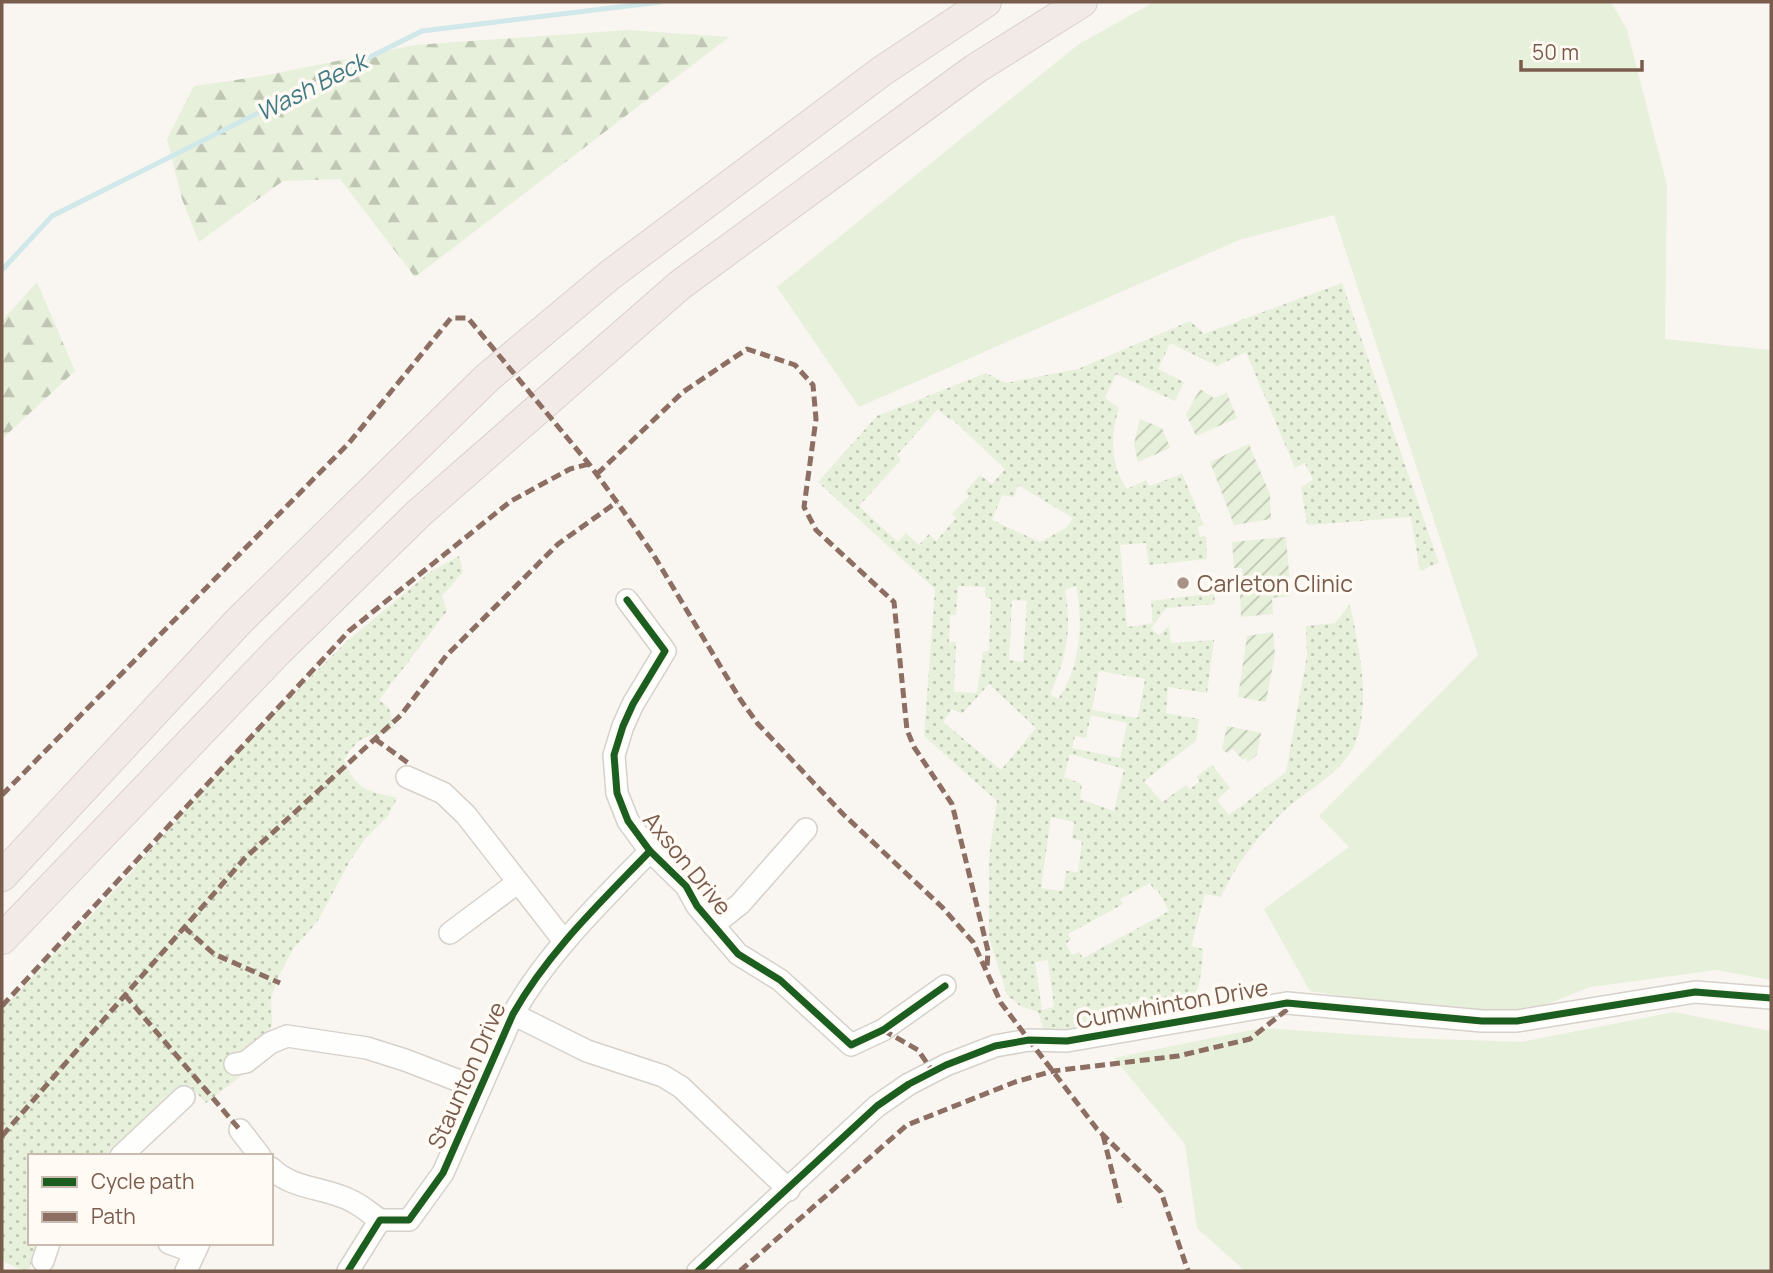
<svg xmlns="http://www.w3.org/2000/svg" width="1773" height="1273" font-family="Manrope,sans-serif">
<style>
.grass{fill:#e7f0db}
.forest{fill:url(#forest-firs)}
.park{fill:url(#park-dots);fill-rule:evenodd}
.garden{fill:url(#garden-furrows)}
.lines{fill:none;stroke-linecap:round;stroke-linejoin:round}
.stream{stroke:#d0e8ea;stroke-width:5}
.minor-casing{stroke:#d7d1cb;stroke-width:24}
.highway-casing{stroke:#dad1cc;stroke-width:32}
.minor{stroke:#fefefd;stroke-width:21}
.highway{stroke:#f2eae7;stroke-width:30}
.quiet{stroke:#8d6e63;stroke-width:5;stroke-dasharray:10 5;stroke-linecap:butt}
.cycleway-casing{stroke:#fffaf3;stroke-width:11}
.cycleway{stroke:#1b5e20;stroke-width:7}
.poi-dot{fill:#a69286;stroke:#fffaf3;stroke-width:2.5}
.labels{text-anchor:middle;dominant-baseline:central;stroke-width:7;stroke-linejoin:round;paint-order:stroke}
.poi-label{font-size:23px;fill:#7a5c4d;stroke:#fffaf3;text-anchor:start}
.street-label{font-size:23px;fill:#7a5c4d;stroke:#fffaf3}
.water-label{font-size:24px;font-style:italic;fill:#437c86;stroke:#fffaf3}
</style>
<defs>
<pattern id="forest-firs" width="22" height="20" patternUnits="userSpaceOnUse" patternTransform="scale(1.75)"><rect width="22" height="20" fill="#e7f0db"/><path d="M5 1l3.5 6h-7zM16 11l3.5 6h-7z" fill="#c0c6b4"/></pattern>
<pattern id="park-dots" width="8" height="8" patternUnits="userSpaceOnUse" patternTransform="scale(1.75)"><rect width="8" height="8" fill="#e7f0db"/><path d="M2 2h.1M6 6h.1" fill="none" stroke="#c0c6b4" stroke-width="1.8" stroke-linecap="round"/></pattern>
<pattern id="garden-furrows" width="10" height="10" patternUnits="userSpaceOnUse" patternTransform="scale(1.75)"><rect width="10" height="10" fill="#e7f0db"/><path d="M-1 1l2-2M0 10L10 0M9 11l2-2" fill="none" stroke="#c0c6b4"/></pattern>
</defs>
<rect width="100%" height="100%" fill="#f9f5f0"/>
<g class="grass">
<path d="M1154,2H1611L1627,30L1667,185L1665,339L1771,350V980L1717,970L1590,987L1530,1011L1427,1009L1310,991L1264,909L1349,847L1319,816L1478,655L1334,215L1239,240L859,407L777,287L1079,44Z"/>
<path d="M1674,1012L1771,1031V1271H1245L1197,1228L1185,1144L1114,1058L1261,1028L1406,1038L1521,1042Z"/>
</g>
<g class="forest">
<path d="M628,30L729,37L415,277L340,179L283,181L199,242L182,199L167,139L194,86L263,76L415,45Z"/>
<path d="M37,282L75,371L2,439V321Z"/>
</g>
<g class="park">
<path d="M1342,283L1439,563L1420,571L1411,517L1307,525L1301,487L1313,480L1305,463L1295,468L1246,352L1217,366L1170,343L1158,369L1184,382L1175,401L1116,374L1105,398L1119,408C1110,436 1110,464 1127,489L1146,480L1149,486L1182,474L1204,525L1198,527L1200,537L1206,536L1207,559L1149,565L1146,543L1120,545L1127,627L1153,623L1151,601L1214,593L1215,604L1166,608L1151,629L1159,635L1169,626L1171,643L1214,640L1207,693L1168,687L1166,713L1199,719L1196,741L1144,781L1162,802L1186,785L1190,789L1199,782L1196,777L1212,765L1230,788L1217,800L1229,815L1286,772L1307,656L1306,626L1335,623L1350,604C1358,644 1369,691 1359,732C1350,771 1310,786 1284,811C1255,840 1238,861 1221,897L1205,894L1191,946L1203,949C1200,980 1203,998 1172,1014L1054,1034L1044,1030L1038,1012L1020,1006L1007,995L989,937V857L997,801L924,736L935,589L818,482L877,416L986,373L1006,383L1078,369L1190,321L1204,334ZM938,409L950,420L952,419L1005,469L992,484L980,475L965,492L969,496L952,514L956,518L936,541L929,534L919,545L906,533L898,542L859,506L901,460L897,455ZM1018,485L1073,518L1066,528L1040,542L992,520L1002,495L1014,497ZM958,586L985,587V597L991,599L989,651L983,652L977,693L954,692L956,642H949L950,615H956ZM1076,586C1084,622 1080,669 1058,699L1050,694C1067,657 1072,630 1065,590ZM1012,600L1027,601L1023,662L1009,660ZM1099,671L1145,679L1138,718L1092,710ZM989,684L1036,728L1001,770L943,722L952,709L962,714ZM1091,715L1127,723L1120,758L1072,748L1075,736L1086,738ZM1070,754L1124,769L1114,811L1080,799L1082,784L1064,777ZM1051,817L1074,822L1072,839L1082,841L1078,872L1066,871L1063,891L1041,888ZM1150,883L1154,890L1157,889L1169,911L1083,958L1079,952L1072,955L1066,944L1071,939L1068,934L1123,904L1120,899ZM1048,960L1054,1007L1042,1010L1035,962Z"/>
<path d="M459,556L463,572L442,596L447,611L379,700L389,708L394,728C386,734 384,734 374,735C360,736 351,749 344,760C357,791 366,790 397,798L388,816L365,839L350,861L317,922L294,948L279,975L271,998L272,1024L269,1033L246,1072L206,1103L189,1085L116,1156H30V1243H37L29,1271H24L2,1261V1009L129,875L232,756L345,643L430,572Z"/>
</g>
<g class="garden">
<path d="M1200,389L1214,398L1227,393L1237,418L1196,436L1186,414Z"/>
<path d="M1140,419L1162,428L1170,448L1138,462L1134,444Z"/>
<path d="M1249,444L1270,495L1271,519L1234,525L1210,462Z"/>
<path d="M1286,537L1291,596L1272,598L1273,614L1241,617L1240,594L1245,593L1242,568H1234L1232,542Z"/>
<path d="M1273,632L1275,654L1266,702L1238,697L1247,636Z"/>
<path d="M1227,726L1261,733L1257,755L1248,762L1245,758L1243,760L1233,749L1227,753L1222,749Z"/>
</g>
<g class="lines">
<path class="stream" d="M2,270L52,216L422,31L660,2"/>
<defs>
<g id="minor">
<path d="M627,600L665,651L633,704L623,726L614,755L617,793L628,821L650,851L686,886L697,906L738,954L780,980L851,1045L883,1030L945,986"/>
<path d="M407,777L443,793L466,815L564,941"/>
<path d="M713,925L740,904L806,829"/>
<path d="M450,933L517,883"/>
<path d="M513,1014L587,1051L663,1076L681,1087L789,1190"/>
<path d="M235,1064L246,1062L270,1043L287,1036L367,1048L405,1060L480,1089"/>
<path d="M240,1130L260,1156"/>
<path d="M121,1156L184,1097"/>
<path d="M271,1168C293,1190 326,1187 352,1201C362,1206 371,1214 380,1220"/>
<path d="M169,1243L194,1252"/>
<path d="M43,1261L49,1243"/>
<path d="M186,1271L199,1243"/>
<path d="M348,1271L380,1220H409L443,1173L513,1014C548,952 601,902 650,851"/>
<path d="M698,1271L877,1106L909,1084L946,1065L995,1046L1029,1040L1067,1041L1287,1003L1482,1021H1517L1695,992L1771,998"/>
</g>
<g id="highway">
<path d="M2,876L239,621L487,378L610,275L882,71L986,2"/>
<path d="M2,939L277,652L418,514L680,285L975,69L1082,2"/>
</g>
</defs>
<use href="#minor" class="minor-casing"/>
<use href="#highway" class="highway-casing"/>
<use href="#minor" class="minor"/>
<use href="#highway" class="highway"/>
<g class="quiet">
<path d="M597,474L683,392L747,349L795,365L813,385L816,419L804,507L816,530L894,602L907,730L914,747L952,804L988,951L987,968"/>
<path d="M375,739L411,765"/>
<path d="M2,795L349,443L451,318H468L589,464L617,502L653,554L740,699L758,724L843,814L942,907L973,942L1001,1003L1029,1040L1097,1129L1161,1192L1188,1271"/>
<path d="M184,927L214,954L280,983"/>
<path d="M125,995L240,1130"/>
<path d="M2,1006L349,631L511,501L570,469L589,464"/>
<path d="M883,1030L918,1050L933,1072"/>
<path d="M1103,1135L1121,1208"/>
<path d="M2,1136L245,858L401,715L446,656L558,544L617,502"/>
<path d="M740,1271L907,1125L1015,1082L1053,1071L1178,1056L1250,1039L1294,1004"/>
</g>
<defs>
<g id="cycleway">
<path d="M627,600L665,651L633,704L623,726L614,755L617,793L628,821L650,851L686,886L697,906L738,954L780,980L851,1045L883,1030L945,986"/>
<path d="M348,1271L380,1220H409L443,1173L513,1014C548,952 601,902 650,851"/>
<path d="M698,1271L877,1106L909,1084L946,1065L995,1046L1029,1040L1067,1041L1287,1003L1482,1021H1517L1695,992L1771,998"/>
</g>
</defs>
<use href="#cycleway" class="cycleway-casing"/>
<use href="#cycleway" class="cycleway"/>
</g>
<circle class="poi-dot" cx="1183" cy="583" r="7"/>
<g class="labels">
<g class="poi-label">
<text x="1197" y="583">Carleton Clinic</text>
</g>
<g class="street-label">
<text transform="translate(688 863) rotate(51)">Axson Drive</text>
<text transform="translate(1172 1003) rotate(-10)">Cumwhinton Drive</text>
<text transform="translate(466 1075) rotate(-66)">Staunton Drive</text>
</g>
<g class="water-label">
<text transform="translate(311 86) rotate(-27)">Wash Beck</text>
</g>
</g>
<rect width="1773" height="1273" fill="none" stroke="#7a5c4d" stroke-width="7"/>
<rect x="28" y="1154" width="245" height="91" fill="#fffaf3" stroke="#cabbb1" stroke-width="2"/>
<rect x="42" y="1177" width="35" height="10" fill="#1b5e20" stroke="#cabbb1" stroke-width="2"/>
<text x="91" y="1189" font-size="21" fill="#7a5c4d">Cycle path</text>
<rect x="42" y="1212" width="35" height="10" fill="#8d6e63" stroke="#cabbb1" stroke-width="2"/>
<text x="91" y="1224" font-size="21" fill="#7a5c4d">Path</text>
<path d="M1521 60v10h121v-10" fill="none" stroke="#7a5c4d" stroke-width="3.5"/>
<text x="1532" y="60" font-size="21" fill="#7a5c4d" stroke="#fffaf3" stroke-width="5" paint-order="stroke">50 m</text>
</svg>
